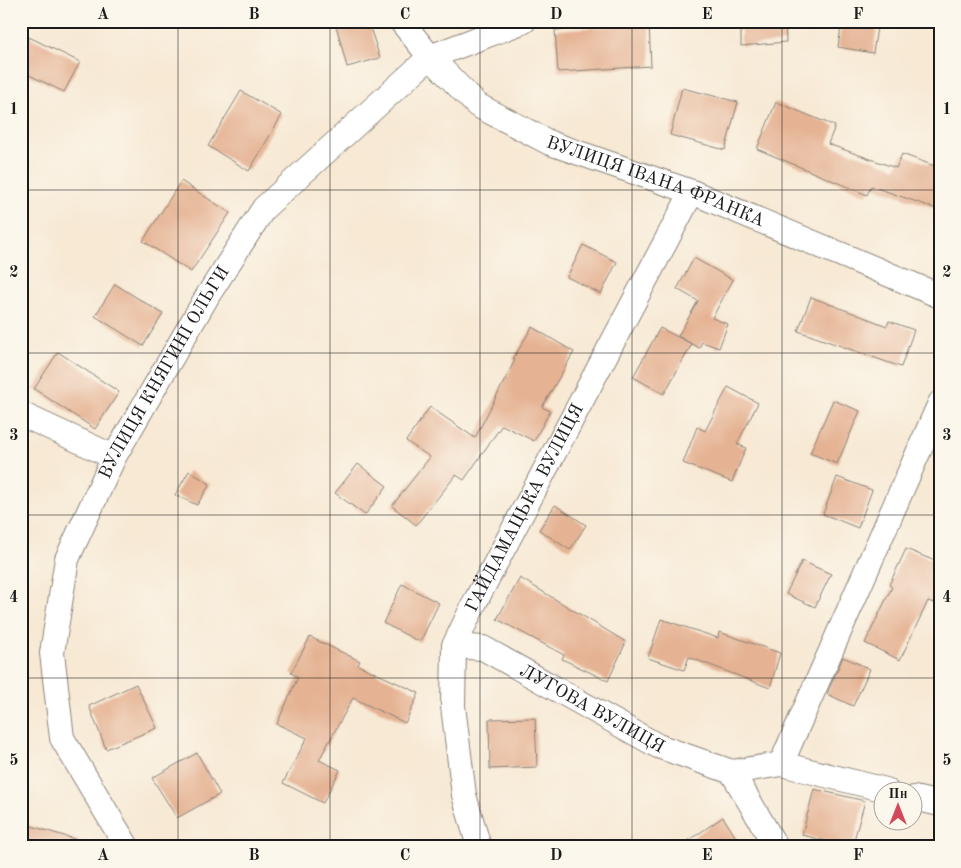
<svg xmlns="http://www.w3.org/2000/svg" width="961" height="868" font-family="'Old Standard TT',serif">
<style>
.building{fill:#e5b293}
.lines{fill:none;stroke-linecap:round;stroke-linejoin:round}
.street-casing{stroke:#8a8278;stroke-width:26}
.street{stroke:#fff;stroke-width:24}
.grid{fill:none;stroke:#1c1c1c;stroke-width:1;stroke-opacity:0.55}
.labels{text-anchor:middle;dominant-baseline:central;stroke-width:4;stroke-linejoin:round;paint-order:stroke}
.street-label{font-size:18px;fill:#1c1c1c;stroke:#fbf7ec}
.neatline{fill:none;stroke:#1c1c1c;stroke-width:2}
.grid-label{font-size:16px;text-anchor:middle;font-weight:bold;fill:#1c1c1c}
</style>
<rect width="100%" height="100%" fill="#fbf7ec"/>
<filter id="ink" filterUnits="userSpaceOnUse"><feTurbulence type="fractalNoise" baseFrequency=".02" numOctaves="2"/><feDisplacementMap in="SourceGraphic" scale="10" xChannelSelector="R" yChannelSelector="G"/><feConvolveMatrix kernelMatrix="1 2 1 2 8 2 1 2 1" color-interpolation-filters="sRGB"/></filter>
<filter id="wash" filterUnits="userSpaceOnUse"><feTurbulence type="fractalNoise" baseFrequency=".0096" numOctaves="4" result="noise"/><feDisplacementMap in="SourceGraphic" scale="20" xChannelSelector="R" yChannelSelector="G"/><feGaussianBlur stdDeviation="1.12" result="paint"/><feColorMatrix in="noise" values="0 0 0 0 0 0 0 0 0 0 0 0 0 0 0 0 0 1.4 0 .05"/><feComposite in="paint" operator="in"/></filter>
<g filter="url(#wash)">
<rect width="100%" height="100%" fill="#f7e9d4"/>
<g id="blocks">
<g class="building">
<path d="M335,21H368L380,58L347,67Z"/>
<path d="M741,21H785L786,42L741,46Z"/>
<path d="M842,21H878L873,53L838,47Z"/>
<path d="M649,24L651,66L558,72L555,30Z"/>
<path d="M29,37L80,62L64,92L21,71V52Z"/>
<path d="M682,88L738,102L725,150L670,135Z"/>
<path d="M241,91L282,115L249,171L208,146Z"/>
<path d="M776,102L835,126L828,144L896,168L902,154L940,168V210L871,186L867,195L757,149Z"/>
<path d="M181,181L230,213L191,272L143,241Z"/>
<path d="M583,245L617,262L601,294L567,277Z"/>
<path d="M694,258L733,280L712,318L728,324L719,348L702,342L699,348L678,336L698,301L677,289Z"/>
<path d="M115,284L163,314L143,346L95,316Z"/>
<path d="M811,297L887,326L889,321L914,330L901,367L798,331Z"/>
<path d="M532,327L574,352L542,407L550,411L534,441L502,425L464,480L456,475L416,525L392,506L430,457L406,441L430,407L475,438L515,360L513,359Z"/>
<path d="M660,328L692,344L664,394L633,377Z"/>
<path d="M58,352L119,392L95,429L34,389Z"/>
<path d="M728,387L758,403L737,444L746,448L732,482L683,463L697,427L705,431Z"/>
<path d="M833,400L860,411L837,464L810,453Z"/>
<path d="M358,464L387,486L365,515L335,493Z"/>
<path d="M189,471L210,484L197,505L175,495Z"/>
<path d="M837,477L872,490L858,528L823,514Z"/>
<path d="M555,505L586,525L570,550L539,530Z"/>
<path d="M906,549L940,563V591L934,603L928,601L900,660L865,643L892,587L889,585Z"/>
<path d="M802,561L831,574L815,607L786,594Z"/>
<path d="M520,578L626,642L608,681L562,659L564,655L497,619Z"/>
<path d="M402,584L439,603L420,642L383,623Z"/>
<path d="M661,619L718,638L719,632L780,653L770,688L689,657L684,670L648,658Z"/>
<path d="M310,637L360,661L358,665L419,693L405,723L353,698L319,760L340,770L323,803L283,783L307,738L277,724L298,677L291,673Z"/>
<path d="M843,657L870,669L853,706L827,694Z"/>
<path d="M136,684L157,728L106,749L89,706Z"/>
<path d="M535,718L537,767L490,769L489,719Z"/>
<path d="M197,753L220,794L177,818L152,778Z"/>
<path d="M814,789L865,801L852,847L802,835Z"/>
<path d="M723,817L742,847H679Z"/>
<path d="M25,824L84,842L83,847H21Z"/>
</g>
</g>
</g>
<g filter="url(#ink)">
<use href="#blocks" fill-opacity="0" stroke="#8a8278" stroke-width="1"/>
<g class="lines">
<defs>
<g id="street">
<path id="s1" d="M401,21L430,57L477,105L550,143L692,192L940,296"/>
<path d="M21,414L114,457"/>
<path id="s2" d="M454,646L483,648L658,746L732,772L781,764L886,790"/>
<path d="M781,764L940,403"/>
<path d="M732,772L776,847"/>
<path d="M914,798L940,804"/>
<path id="s3" d="M127,847L62,738L52,653L67,559L114,457L208,295L264,208L430,57L524,21"/>
<path id="s4" d="M479,847L464,795L453,706L454,646L475,602L692,192"/>
</g>
</defs>
<use href="#street" class="street-casing"/>
<use href="#street" class="street"/>
</g>
</g>
<path class="grid" d="M178,21V847M330,21V847M480,21V847M632,21V847M782,21V847M21,190H940M21,353H940M21,515H940M21,678H940"/>
<g class="labels">
<g class="street-label">
<text stroke="none"><textPath href="#s1" startOffset="308">ВУЛИЦЯ ІВАНА ФРАНКА</textPath></text>
<text stroke="none"><textPath href="#s3" startOffset="518">ВУЛИЦЯ КНЯГИНІ ОЛЬГИ</textPath></text>
<text stroke="none"><textPath href="#s4" startOffset="359">ГАЙДАМАЦЬКА ВУЛИЦЯ</textPath></text>
<text stroke="none"><textPath href="#s2" startOffset="154">ЛУГОВА ВУЛИЦЯ</textPath></text>
</g>
</g>
<rect width="961" height="868" fill="none" stroke="#fbf7ec" stroke-width="55"/>
<g transform="translate(898 806)"><circle r="24" fill="#fbf7ec" stroke="#a29f99"/>
<path d="M0-4L9 19L0 12L-9 19Z" fill="#d1495b"/>
<text y="-8" font-size="14" font-weight="bold" text-anchor="middle" fill="#1c1c1c">Пн</text>
</g>
<rect x="28" y="28" width="906" height="812" class="neatline"/>
<g class="grid-label">
<text x="103" y="19">A</text>
<text x="254" y="19">B</text>
<text x="405" y="19">C</text>
<text x="556" y="19">D</text>
<text x="707" y="19">E</text>
<text x="858" y="19">F</text>
<text x="14" y="114">1</text>
<text x="947" y="114">1</text>
<text x="14" y="277">2</text>
<text x="947" y="277">2</text>
<text x="14" y="440">3</text>
<text x="947" y="440">3</text>
<text x="14" y="602">4</text>
<text x="947" y="602">4</text>
<text x="14" y="765">5</text>
<text x="947" y="765">5</text>
<text x="103" y="860">A</text>
<text x="254" y="860">B</text>
<text x="405" y="860">C</text>
<text x="556" y="860">D</text>
<text x="707" y="860">E</text>
<text x="858" y="860">F</text>
</g>
</svg>
